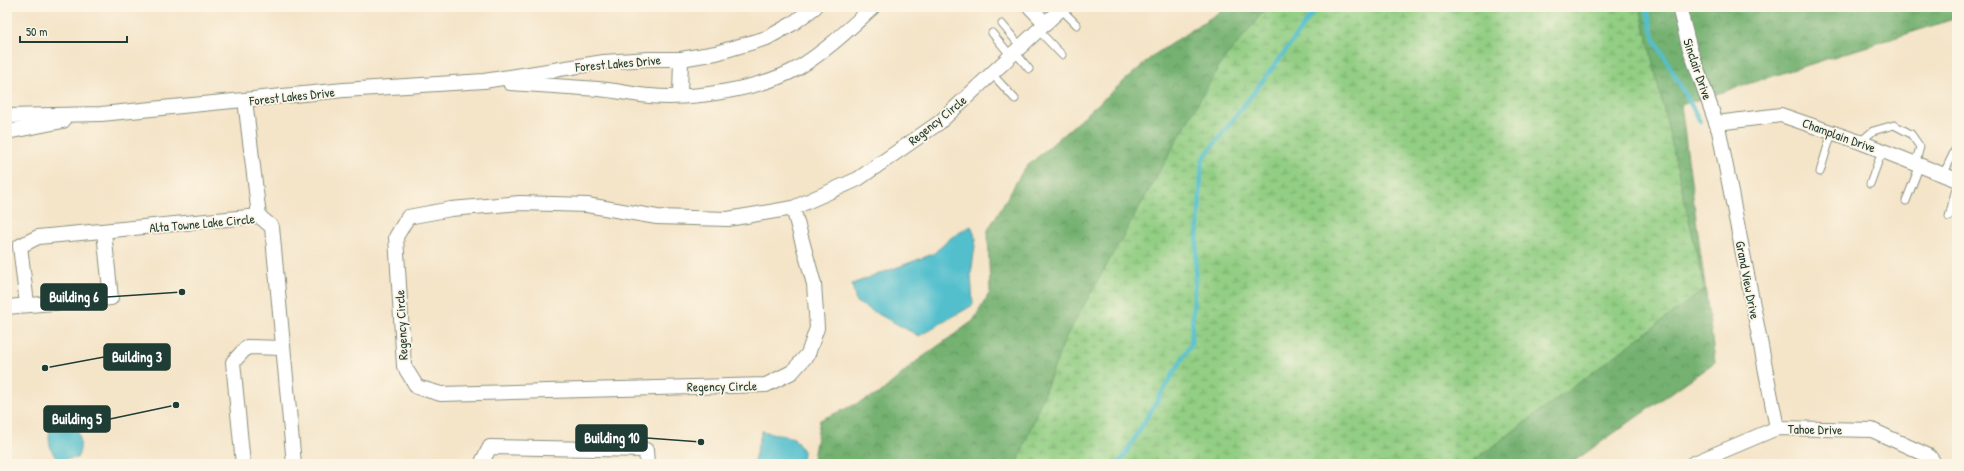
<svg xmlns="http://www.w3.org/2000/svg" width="1964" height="471" font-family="'Patrick Hand',sans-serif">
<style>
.forest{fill:url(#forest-crowns);stroke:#4a7752}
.wetland{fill:url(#wetland-marsh);stroke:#58865c}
.water{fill:#53bfcd;stroke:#397e80}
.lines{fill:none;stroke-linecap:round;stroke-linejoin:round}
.stream{stroke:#53bfcd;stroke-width:4.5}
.service-casing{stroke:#8a907e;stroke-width:9}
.minor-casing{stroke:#8a907e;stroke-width:16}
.service{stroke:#fff;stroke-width:7}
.minor{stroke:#fff;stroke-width:14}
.labels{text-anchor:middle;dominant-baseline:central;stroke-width:3.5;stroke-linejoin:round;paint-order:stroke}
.street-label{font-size:13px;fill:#1f3d34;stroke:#fcf5e5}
.leader{fill:none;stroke:#1f3d34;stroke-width:1.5}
.callout-dot{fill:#1f3d34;stroke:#fcf5e5;stroke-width:1.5}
.callout{fill:#1f3d34;stroke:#1f3d34;stroke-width:1.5}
.callout-label{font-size:14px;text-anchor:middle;font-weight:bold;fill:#fff}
</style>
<defs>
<pattern id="forest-crowns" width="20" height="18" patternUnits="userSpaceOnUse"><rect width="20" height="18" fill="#75b171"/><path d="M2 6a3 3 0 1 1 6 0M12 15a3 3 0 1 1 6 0" fill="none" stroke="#5f915e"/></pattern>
<pattern id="wetland-marsh" width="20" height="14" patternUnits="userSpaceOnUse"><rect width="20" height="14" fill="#92ce83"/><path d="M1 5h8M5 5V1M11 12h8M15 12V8" fill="none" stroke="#77a86c"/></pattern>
</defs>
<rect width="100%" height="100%" fill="#fcf5e5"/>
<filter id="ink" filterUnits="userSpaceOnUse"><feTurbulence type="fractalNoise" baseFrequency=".025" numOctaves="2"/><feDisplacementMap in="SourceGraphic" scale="8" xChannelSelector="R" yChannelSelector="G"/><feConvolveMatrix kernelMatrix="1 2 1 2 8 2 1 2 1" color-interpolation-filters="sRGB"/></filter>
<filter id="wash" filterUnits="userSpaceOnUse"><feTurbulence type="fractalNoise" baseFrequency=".012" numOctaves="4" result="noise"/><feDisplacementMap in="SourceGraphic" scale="16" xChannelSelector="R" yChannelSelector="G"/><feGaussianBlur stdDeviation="0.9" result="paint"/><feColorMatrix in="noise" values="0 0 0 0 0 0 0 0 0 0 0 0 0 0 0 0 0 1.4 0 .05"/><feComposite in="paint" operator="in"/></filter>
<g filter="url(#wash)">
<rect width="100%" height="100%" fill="#f4e4c8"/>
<path class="forest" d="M1227,7H1957V18L1681,105L1715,362L1570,464H812L820,420L879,394L917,361L973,321L990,292L988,230L1024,169L1154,55Z"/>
<path class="wetland" d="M1267,7H1640L1705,289L1469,464H1017L1065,339L1219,66Z"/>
<g class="water">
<path d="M971,226L976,239L971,274L973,305L919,336L856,302L852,284L933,254L952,237Z"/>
<path d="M70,423C81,429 83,448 77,458L58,460C50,452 46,436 52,426Z"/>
<path d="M762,431L794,438L803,451L802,464H753Z"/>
</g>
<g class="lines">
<g class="stream">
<path d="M1646,7L1654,38L1700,121"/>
<path d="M1119,464L1191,344L1202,160L1284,53L1317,7"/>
</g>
</g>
</g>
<g filter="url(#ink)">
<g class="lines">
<defs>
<g id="service">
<path d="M1061,9L1077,25"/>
<path d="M1002,24L1021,47"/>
<path d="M1039,31L1062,55"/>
<path d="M992,33L1011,56"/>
<path d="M1015,52L1029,69"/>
<path d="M992,74L1015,99"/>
<path d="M1860,142L1873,131L1894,125L1911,134L1920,147L1915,164"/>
<path d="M1820,172L1832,132"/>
<path d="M1943,175L1957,146"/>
<path d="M1870,184L1882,151"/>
<path d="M1906,201L1920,165"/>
<path d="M1949,217L1957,184"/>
</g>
<g id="minor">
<path d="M1030,7L1046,24"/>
<path d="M1679,7L1689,46L1719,131L1777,428"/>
<path d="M510,83C540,85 569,87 598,89C616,90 633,95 650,96C691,100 761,89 798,68C826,51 849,29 873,7"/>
<path d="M680,95L681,59"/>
<path d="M245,100L259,216"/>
<path d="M7,116L101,114L344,90L484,81L604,62L649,59H681L716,53L767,38L792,24L815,7"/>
<path d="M1717,123L1781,115L1860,142L1957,180"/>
<path d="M7,132L63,121"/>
<path d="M793,208L814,284L817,328L808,354L792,372L766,385L441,394L417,387L404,366L396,237L408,217L451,209L520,203L587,205L657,217L728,219L793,208L858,179L940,122L1063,7"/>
<path d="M27,304L20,246L38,237L259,216L272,227L294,464"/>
<path d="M7,307L111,298L104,232"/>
<path d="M243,464L233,362L247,347L283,348"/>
<path d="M483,464V460L490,447L646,450L647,464"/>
<path d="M1692,464L1777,428L1872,430L1929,456L1935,464"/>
</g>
</defs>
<use href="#service" class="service-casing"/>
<use href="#minor" class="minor-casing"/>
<use href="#service" class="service"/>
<use href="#minor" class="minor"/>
</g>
</g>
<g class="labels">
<g class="street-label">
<text transform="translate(618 63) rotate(-5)">Forest Lakes Drive</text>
<text transform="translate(1698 69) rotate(71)">Sinclair Drive</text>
<text transform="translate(292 96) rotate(-6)">Forest Lakes Drive</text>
<text transform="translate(937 120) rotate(-39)">Regency Circle</text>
<text transform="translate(1839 135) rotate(20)">Champlain Drive</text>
<text transform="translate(202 223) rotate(-5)">Alta Towne Lake Circle</text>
<text transform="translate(1748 280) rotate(79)">Grand View Drive</text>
<text transform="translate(401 325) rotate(-93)">Regency Circle</text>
<text transform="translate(722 386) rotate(-1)">Regency Circle</text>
<text transform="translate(1815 429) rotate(1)">Tahoe Drive</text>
</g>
</g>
<path class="leader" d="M182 292L107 297M45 368L104 357M176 405L110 419M701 442L647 438"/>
<g class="callout-dot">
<circle cx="182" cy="292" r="4"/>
<circle cx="45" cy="368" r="4"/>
<circle cx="176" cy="405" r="4"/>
<circle cx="701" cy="442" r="4"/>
</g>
<g class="callout">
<rect x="41" y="284" width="66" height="26" rx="4"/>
<rect x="104" y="344" width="66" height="26" rx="4"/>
<rect x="44" y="406" width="66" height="26" rx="4"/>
<rect x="576" y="425" width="71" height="26" rx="4"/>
</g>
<g class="callout-label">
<text x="74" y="302">Building 6</text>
<text x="137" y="362">Building 3</text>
<text x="77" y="424">Building 5</text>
<text x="612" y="443">Building 10</text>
</g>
<rect width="1964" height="471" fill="none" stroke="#fcf5e5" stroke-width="24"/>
<path d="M20 36v6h107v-6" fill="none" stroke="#1f3d34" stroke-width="2"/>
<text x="26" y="36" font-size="12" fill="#1f3d34" stroke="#fcf5e5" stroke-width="3" paint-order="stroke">50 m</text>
</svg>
